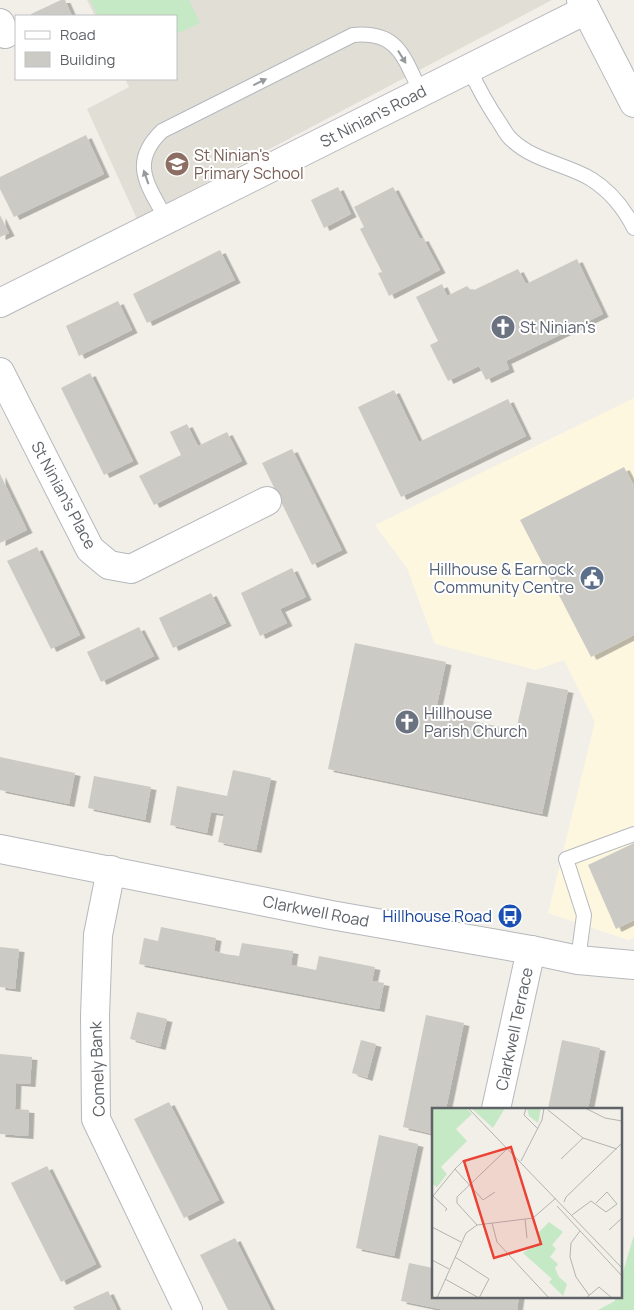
<svg xmlns="http://www.w3.org/2000/svg" width="634" height="1310" font-family="Manrope,sans-serif">
<style>
.commercial{fill:#fef7e0}
.education{fill:#e1ded6}
.green{fill:#c5e8c5}
.building{fill:#cccac5;filter:url(#shadow)}
.lines{fill:none;stroke-linecap:round;stroke-linejoin:round}
.service-casing{stroke:#b5b8bc;stroke-width:16}
.minor-casing{stroke:#b5b8bc;stroke-width:30}
.tertiary-casing{stroke:#b5b8bc;stroke-width:30}
.service{stroke:#fff;stroke-width:14}
.minor{stroke:#fff;stroke-width:28}
.tertiary{stroke:#fff;stroke-width:28}
.oneway{fill:#979a9d}
.labels{text-anchor:middle;dominant-baseline:central;stroke-width:4;stroke-linejoin:round;paint-order:stroke}
.street-label{font-size:16px;fill:#5f6368;stroke:#fff}
.education-label{font-size:16px;fill:#785e54;stroke:#fff;text-anchor:start}
.worship-label{font-size:16px;fill:#5b616d;stroke:#fff;text-anchor:start}
.service-label{font-size:16px;fill:#4e5e75;stroke:#fff;text-anchor:end}
.transit-label{font-size:16px;fill:#164399;stroke:#fff;text-anchor:end}
.inset-road{fill:none;stroke:#b3b3b1;stroke-width:1}
.view{fill:#ea4335;fill-opacity:0.15;stroke:#ea4335;stroke-width:2.5}
.inset-edge{fill:none;stroke:#5f6368;stroke-width:2.5}
</style>
<defs>
<filter id="shadow"><feDropShadow dx="5.5" dy="3" stdDeviation="0" flood-color="#0004"/></filter>
</defs>
<rect width="100%" height="100%" fill="#f1efe8"/>
<path class="commercial" d="M634,398V937L628,940L548,913L595,722L564,660L536,670L435,644L407,568L375,525Z"/>
<path class="education" d="M87,0H552L137,219L87,109L129,87L125,79H176V16H95Z"/>
<g class="green">
<path d="M90,0H189L200,23L176,34V16H98Z"/>
<path d="M634,1235V1310H598L615,1301L616,1296H620V1282Z"/>
</g>
<g class="building">
<path d="M61,0H65L72,16H32L31,14Z"/>
<path d="M86,135L104,174L14,217L0,189V177Z"/>
<path d="M338,187L351,214L324,228L311,200Z"/>
<path d="M393,187L420,239L423,238L440,270L389,296L378,273L382,272L360,229L364,227L354,207Z"/>
<path d="M0,215L9,233L0,237Z"/>
<path d="M220,250L235,280L147,323L133,294Z"/>
<path d="M577,259L603,314L506,361L509,369L486,380L479,366L448,381L430,345L438,341L416,297L442,284L447,296L467,286L472,291L518,269L526,284Z"/>
<path d="M118,301L132,330L79,356L66,326Z"/>
<path d="M90,373L133,461L104,475L61,388Z"/>
<path d="M394,390L419,442L508,399L526,436L401,497L358,407Z"/>
<path d="M187,424L198,446L227,432L242,461L154,505L139,476L181,455L170,432Z"/>
<path d="M292,449L342,550L312,565L262,463Z"/>
<path d="M624,467L634,486V635L591,657L520,520Z"/>
<path d="M0,474L27,530L0,543Z"/>
<path d="M37,547L80,635L51,649L7,561Z"/>
<path d="M292,568L306,597L280,609L287,623L260,636L241,593Z"/>
<path d="M211,593L226,623L173,648L159,618Z"/>
<path d="M139,627L154,656L101,682L87,652Z"/>
<path d="M355,643L446,662L435,714L516,730L527,682L568,690L542,814L328,769Z"/>
<path d="M0,757L75,773L69,804L0,790Z"/>
<path d="M233,770L271,778L256,850L218,842L224,814L211,812L207,833L170,825L177,786L227,796Z"/>
<path d="M94,776L151,787L145,820L88,808Z"/>
<path d="M634,843V920L616,929L588,865Z"/>
<path d="M161,927L216,938L214,951L225,954L239,956L242,943L293,951L291,965L316,970L319,956L375,967L372,981L384,983L379,1009L139,964L144,938L158,941Z"/>
<path d="M0,947L19,949L15,989L0,987Z"/>
<path d="M137,1012L167,1019L160,1047L130,1039Z"/>
<path d="M426,1015L464,1023L446,1109H433V1134L403,1127Z"/>
<path d="M361,1040L376,1044L367,1078L352,1073Z"/>
<path d="M562,1040L600,1048L588,1109H548Z"/>
<path d="M0,1054L32,1057L30,1084L16,1083L15,1109L29,1110L28,1136L0,1134Z"/>
<path d="M169,1102L219,1200L184,1218L134,1119Z"/>
<path d="M379,1135L418,1144L394,1256L356,1248Z"/>
<path d="M47,1166L96,1264L61,1282L11,1183Z"/>
<path d="M235,1238L271,1310H228L200,1255Z"/>
<path d="M409,1263L433,1268V1296H519L517,1310H445L401,1301Z"/>
<path d="M108,1291L117,1310H75L73,1307Z"/>
</g>
<g class="lines">
<defs>
<g id="service">
<path d="M469,68C478,88 488,106 501,125C504,130 507,136 512,140C534,161 566,164 591,179C610,191 624,208 634,228"/>
<path d="M167,221C149,186 128,164 162,131L353,35C399,31 403,57 421,92"/>
<path d="M578,960L584,915L566,859L634,834"/>
</g>
<g id="minor">
<path d="M0,23L5,34"/>
<path d="M0,303L586,10"/>
<path d="M0,372L90,549L109,565L131,569L267,501"/>
<path d="M0,849L331,915L531,950L578,960L634,965"/>
<path d="M111,870L98,935L95,1016L96,1119L188,1310"/>
<path d="M496,1109L531,950"/>
</g>
<path id="tertiary" d="M581,0L634,103"/>
</defs>
<use href="#service" class="service-casing"/>
<use href="#minor" class="minor-casing"/>
<use href="#tertiary" class="tertiary-casing"/>
<use href="#service" class="service"/>
<use href="#minor" class="minor"/>
<use href="#tertiary" class="tertiary"/>
</g>
<defs><path id="oneway-solid" d="M-6-.8H1V-3.2L6.5 0L1 3.2V.8H-6Z" transform="scale(1.25)"/></defs>
<g class="oneway">
<use href="#oneway-solid" transform="translate(402 57) rotate(58)"/>
<use href="#oneway-solid" transform="translate(260 82) rotate(-26)"/>
<use href="#oneway-solid" transform="translate(146 177) rotate(-109)"/>
</g>
<defs>
<symbol id="school-disc" viewBox="-11 -11 22 22"><circle r="9.5" fill="#8d6e63" stroke="#fff"/><path d="M0-5L7-2L0 1L-7-2ZM-4 1L0 2.5L4 1V4Q0 6-4 4Z" fill="#fff"/></symbol>
<symbol id="church-disc" viewBox="-11 -11 22 22"><circle r="9.5" fill="#6b7280" stroke="#fff"/><path d="M-1.2-6h2.4v3.5h3.3v2.4h-3.3V6h-2.4V-.1h-3.3v-2.4h3.3Z" fill="#fff"/></symbol>
<symbol id="civic-disc" viewBox="-11 -11 22 22"><circle r="9.5" fill="#5c6f8a" stroke="#fff"/><path d="M-.6-6.5H3V-4.5H.6V-3L4-1V1h2V6H-6V1h2V-1L-.6-3ZM-1.2 2.5V6h2.4V2.5Z" fill="#fff"/></symbol>
<symbol id="bus-disc" viewBox="-11 -11 22 22"><circle r="9.5" fill="#1a4fb4" stroke="#fff"/><path d="M-5-6H5V4H4V6H2V4H-2V6H-4V4H-5ZM-3.5-4V0h7V-4ZM-3.5 1.2v1.5H-2V1.2ZM2 1.2v1.5H3.5V1.2Z" fill="#fff"/></symbol>
</defs>
<g fill-rule="evenodd">
<use href="#school-disc" x="163" y="150" width="28" height="28"/>
<use href="#church-disc" x="489" y="313" width="28" height="28"/>
<use href="#civic-disc" x="578" y="564" width="28" height="28"/>
<use href="#church-disc" x="393" y="708" width="28" height="28"/>
<use href="#bus-disc" x="496" y="902" width="28" height="28"/>
</g>
<g class="labels">
<g class="street-label">
<text transform="translate(373 116) rotate(-27)">St Ninian's Road</text>
<text transform="translate(64 495) rotate(62)">St Ninian's Place</text>
<text transform="translate(316 911) rotate(11)">Clarkwell Road</text>
<text transform="translate(514 1029) rotate(-78)">Clarkwell Terrace</text>
<text transform="translate(97 1069) rotate(-92)">Comely Bank</text>
</g>
<g class="education-label">
<text x="194" y="155">St Ninian's<tspan x="194" dy="18">Primary School</tspan></text>
</g>
<g class="worship-label">
<text x="520" y="327">St Ninian's</text>
<text x="424" y="713">Hillhouse<tspan x="424" dy="18">Parish Church</tspan></text>
</g>
<g class="service-label">
<text x="574" y="569">Hillhouse &amp; Earnock<tspan x="574" dy="18">Community Centre</tspan></text>
</g>
<g class="transit-label">
<text x="492" y="916">Hillhouse Road</text>
</g>
</g>
<g transform="translate(432 1108)">
<rect width="190" height="190" fill="#f1efe8"/>
<path d="M0,0H34L40,6L24,21L35,33L9,59L15,66L5,79L0,76ZM39,0H73L61,20ZM95,0H109L106,15L97,8ZM117,114L131,124L120,137L124,141L118,149L126,156L123,160L127,169L135,176L131,188L117,174L120,171L91,145L107,135V124Z" fill="#c5e8c5"/>
<path class="inset-road" d="M36,0L190,160M94,0L92,7L106,21M153,0L173,10L190,13M116,2L151,30L185,41M129,51L151,30M89,53L110,12L112,0M33,55L31,53L23,61L51,92L63,84M132,94L134,89L190,35M125,98L190,168M13,103L15,101L1,88L23,61M140,107L159,93L174,104L185,96L175,84L164,95M93,111L95,130M60,115L65,134L117,190M45,117L25,95V89L76,40M0,119L29,134M177,122L190,110M148,123L139,135L138,149L144,169L157,187M23,149L57,171L47,190M0,152L17,161M13,171L47,190M5,190L34,125L45,117L101,110L124,90M154,190L167,179L180,190"/>
<path class="view" d="M79,39L109,136L62,150L32,53Z"/>
<rect width="190" height="190" class="inset-edge"/>
</g>
<rect x="15" y="15" width="162" height="65" fill="#ffffff" stroke="#bfc1c3"/>
<rect x="25" y="31" width="25" height="8" fill="#ffffff" stroke="#bfc1c3"/>
<text x="60" y="40" font-size="15" fill="#5f6368">Road</text>
<rect x="25" y="52" width="25" height="15" fill="#cccac5" stroke="#bfc1c3"/>
<text x="60" y="65" font-size="15" fill="#5f6368">Building</text>
</svg>
